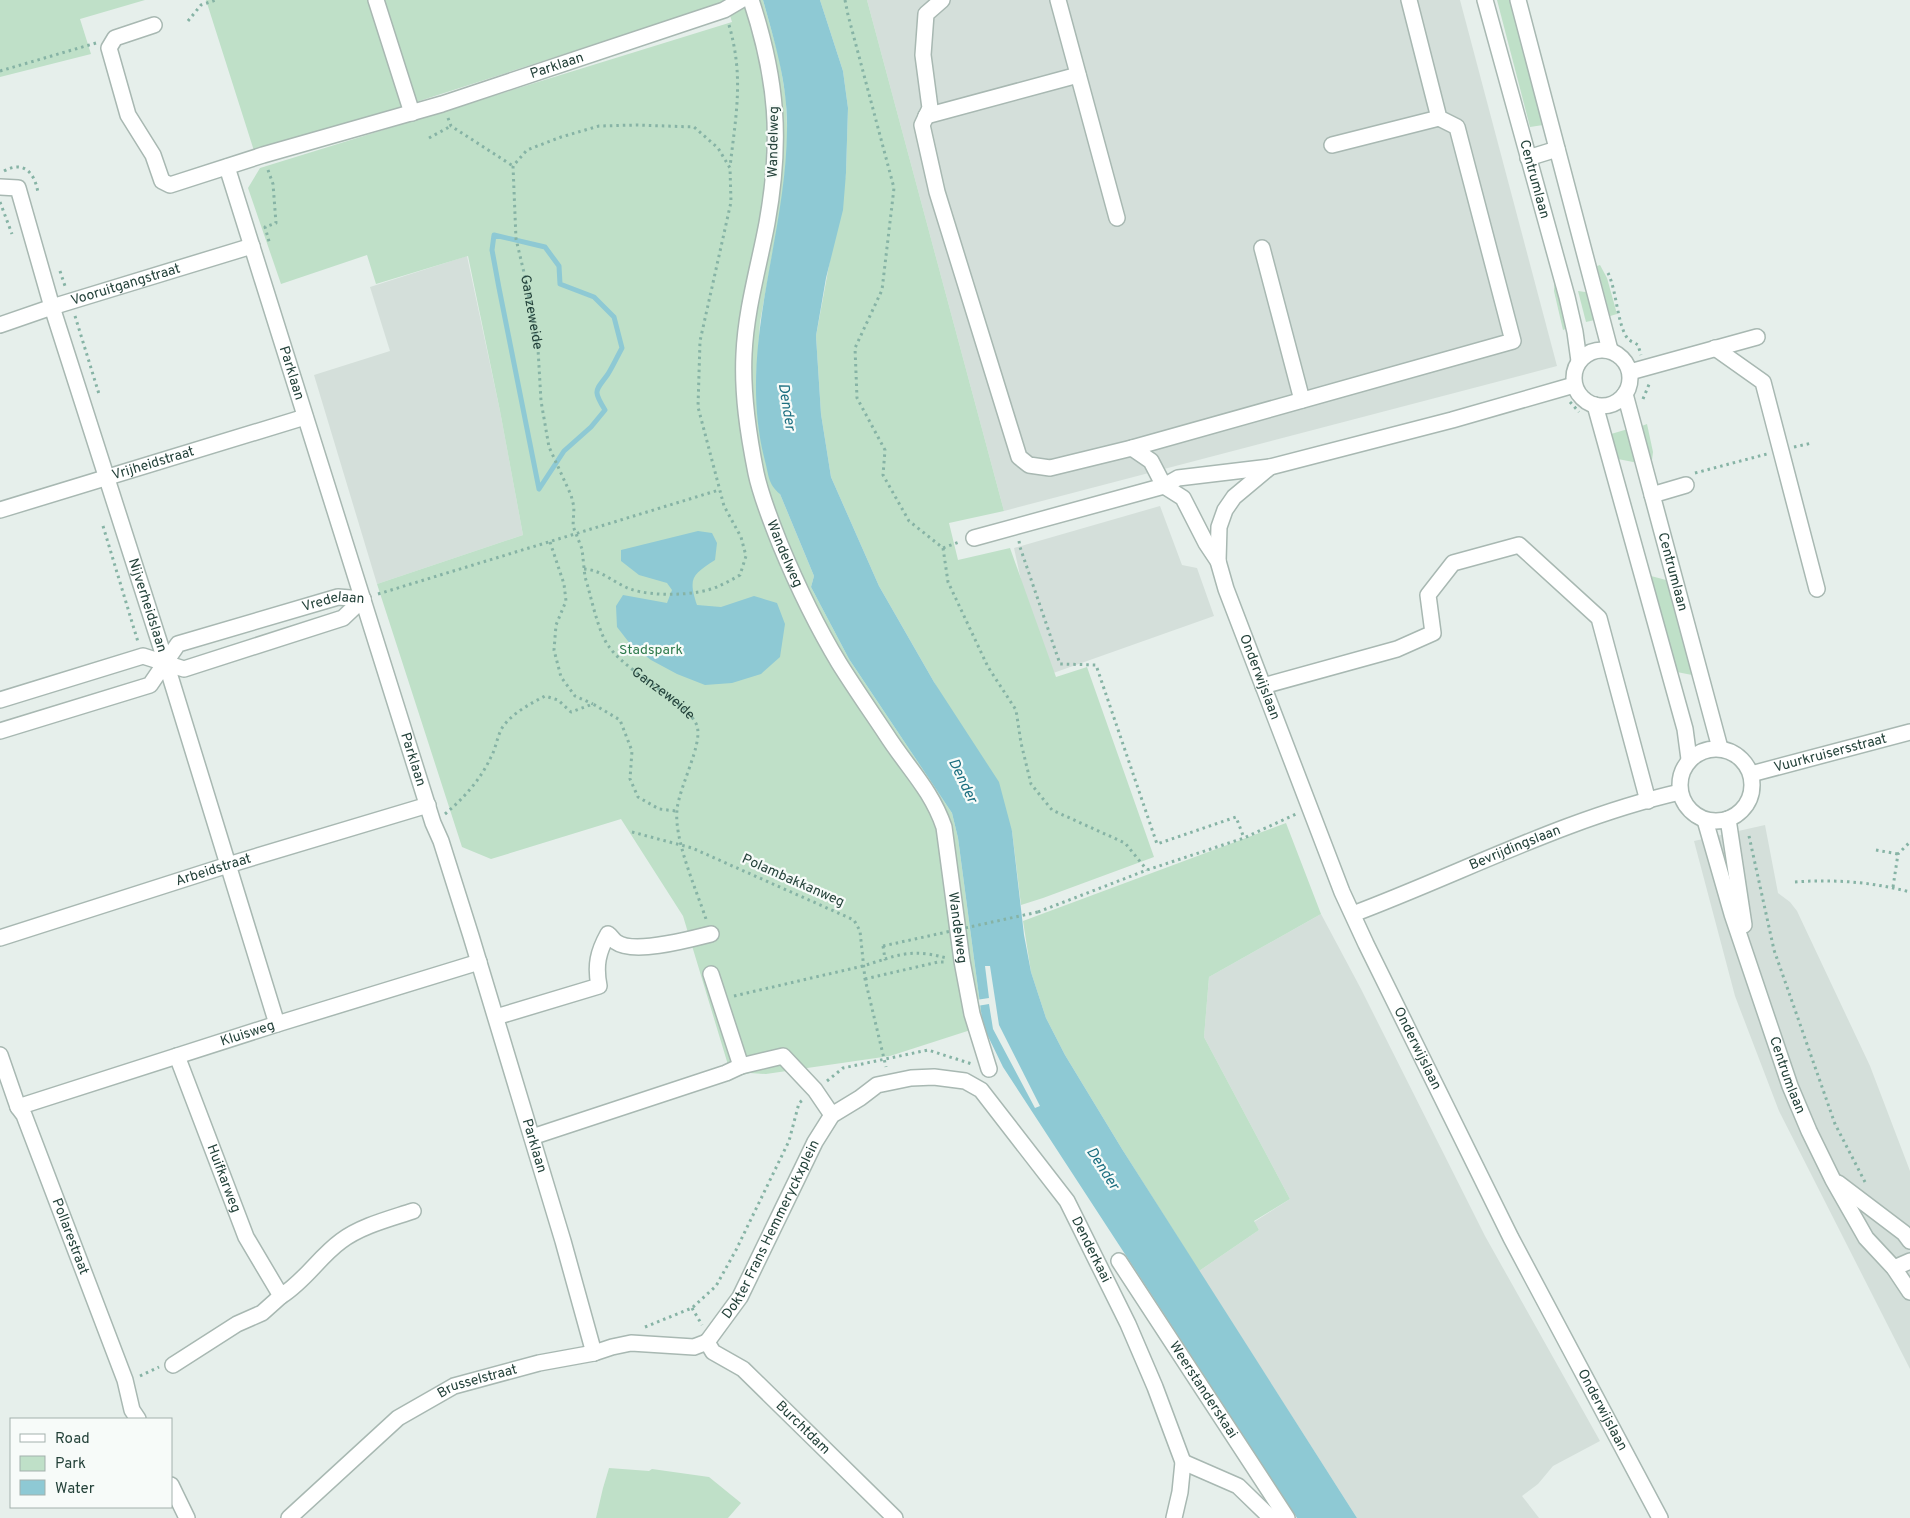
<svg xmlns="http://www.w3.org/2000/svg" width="1910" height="1518" font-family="Overpass,sans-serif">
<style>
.built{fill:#d4dfda}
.green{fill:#bfe0c8}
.water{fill:#8ec9d4}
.pier{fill:#e6efeb}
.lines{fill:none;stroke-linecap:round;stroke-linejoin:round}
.stream{stroke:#8ec9d4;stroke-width:5}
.minor-casing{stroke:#a8b8b2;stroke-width:18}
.path{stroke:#86b3a5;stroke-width:3;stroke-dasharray:2.5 4;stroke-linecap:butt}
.minor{stroke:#fff;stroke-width:15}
.path-bridge{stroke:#86b3a5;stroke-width:3;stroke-dasharray:2.5 4;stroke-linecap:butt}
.labels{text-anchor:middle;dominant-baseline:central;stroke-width:4.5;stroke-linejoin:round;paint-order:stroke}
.street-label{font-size:14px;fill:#24423a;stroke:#f7fbf9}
.park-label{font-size:14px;fill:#2d7a4b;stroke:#f7fbf9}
.water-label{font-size:15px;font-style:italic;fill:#1c6f80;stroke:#f7fbf9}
</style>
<rect width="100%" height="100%" fill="#e6efeb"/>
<g class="built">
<path d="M867,0H1460L1557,366L1004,511Z"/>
<path d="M467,256L500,411L523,535L377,584L314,375L390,351L370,287Z"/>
<path d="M1160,506L1182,565L1197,568L1214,616L1042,677L1014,548Z"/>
<path d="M1765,825L1778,893L1790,902L1797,911L1870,1066L1910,1171V1369L1779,1111L1735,996L1694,841Z"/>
<path d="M1321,914L1361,989L1485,1236L1600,1441L1553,1466L1538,1484L1522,1496L1539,1518H1357L1199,1271L1259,1230L1254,1222L1290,1199L1204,1037L1209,977Z"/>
</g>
<g class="green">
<path d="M0,0H145L80,19L91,54L0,77Z"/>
<path d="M206,0H763L779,57L786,99L787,128V153L782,202L760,322L756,380L780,494L814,576L811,587L849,659L952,813L958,838L983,1026L890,1056L766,1074L750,1073L732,1078L683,916L621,819L491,859L462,847L377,584L523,535L500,411L468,256L376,284L367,255L281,284L248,188L260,168L732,22L726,2L255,154Z"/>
<path d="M820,0H867L1004,511L949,523L958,560L1010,548L1056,677L1087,667L1154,857L1043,898L1021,905L1012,831L934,682L879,586L831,477L821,414L816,336L846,173L848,108L843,71Z"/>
<path d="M1497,0H1510L1543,125L1530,127Z"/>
<path d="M1600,265L1607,278L1617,314L1610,316L1597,266Z"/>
<path d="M1555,272L1571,327L1563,330L1554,291Z"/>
<path d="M1578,291L1592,293L1599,319L1586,322Z"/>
<path d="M1647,424L1653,452L1651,468L1639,427Z"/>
<path d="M1628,429L1638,463L1618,459L1611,434Z"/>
<path d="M1651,576L1666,580L1692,675L1677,672Z"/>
<path d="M1286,823L1321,914L1209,977L1204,1037L1290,1199L1254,1221L1259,1230L1199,1271L1122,1149L1065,1055L1046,1018L1031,972L1023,921Z"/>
<path d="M609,1468L649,1471L652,1469L709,1477L741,1503L728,1518H596L603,1488Z"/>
</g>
<g class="water">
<path d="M763,0H820L843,71L848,108L846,173L843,210L826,278L816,336L821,414L831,477L879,586L934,682L999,782L1012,831L1024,935L1031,972L1046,1018L1065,1055L1122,1149L1357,1518H1297L1003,1067L983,1026L958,838L952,813L849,659L811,587L814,576L780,494C768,484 769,476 765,461C736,349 786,242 787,130C788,85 775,43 763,0Z"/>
<path d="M698,531L712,533L717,543L715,560C692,575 688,578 697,605L721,607L754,596L777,603L785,624L780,657L761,674L732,683L705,685L677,674L651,660L631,645L617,627L616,606L623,595L667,603L672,590L667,583L639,575L621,561V550Z"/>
</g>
<path class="pier" d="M985,966H990L999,1025L1040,1106L1035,1108L993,1029L989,1004L977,1006L976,1000L989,998Z"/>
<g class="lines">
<path class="stream" d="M494,235L545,247L559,266L560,284L594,297L614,317L622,348C617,357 613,366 608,374C596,391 592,389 605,410L591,427L564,451L539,489L499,288L492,250Z"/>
<defs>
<g id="minor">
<path d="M376,0L412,113"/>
<path id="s2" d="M751,0C777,79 782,140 767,223C759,266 746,309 744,354C742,394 748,433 756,473C761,497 771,521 780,544C797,585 816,625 839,663C854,687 870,710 886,734C907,767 931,789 944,827L962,961L972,1014L989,1069"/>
<path d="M942,0L926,14L923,55L930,108L922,125L937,192L1019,457L1029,465L1050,468L1132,448L1151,461L1164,486"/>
<path d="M1058,0L1117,218"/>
<path id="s3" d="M1485,0L1567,297L1575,332L1579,361"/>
<path d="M1518,0L1610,350"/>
<path id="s4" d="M154,25L115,38L109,48L128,115L153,155L162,181L170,185L263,155L442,104L724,10L741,0"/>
<path d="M926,116L1078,75"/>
<path d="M1332,145L1439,118"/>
<path d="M1528,158L1557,149"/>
<path id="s5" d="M227,167L433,823L441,841L471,936L563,1241L594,1353"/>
<path id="s6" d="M0,187L18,188L52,307L166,663L277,1024"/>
<path d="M1262,248L1302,400"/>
<path id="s7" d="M0,325L52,307L252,246"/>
<path d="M1715,348L1763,382L1817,589"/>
<circle cx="1602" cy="378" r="28"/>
<path d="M1630,372L1757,337"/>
<path id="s8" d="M1625,394L1720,748"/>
<path d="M1595,405L1685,729L1689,759"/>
<path d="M1132,448L1513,341L1457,127L1439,118L1409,0"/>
<path id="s9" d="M1164,486L1183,498L1206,543L1218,561L1226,589L1342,892L1366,944L1511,1238L1660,1518"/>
<path d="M1652,495L1686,485"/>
<path id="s10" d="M0,510L305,417"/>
<path d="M974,538L1164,486L1178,478L1270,467"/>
<path d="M1218,561L1219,527L1225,510L1234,497L1270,467L1452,420L1574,385"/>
<path d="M1263,686L1397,649L1433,633L1428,595L1453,563L1519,545L1599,618L1648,801"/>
<path d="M0,700L143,656L184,669L343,618L363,599"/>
<path id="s11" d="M0,731L150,685L178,644L338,597L363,599"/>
<circle cx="1716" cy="785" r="36"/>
<path id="s12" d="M1751,774L1910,732"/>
<path d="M1728,819L1744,925"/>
<path id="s13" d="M1705,820L1732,914L1790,1086L1809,1131L1833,1180L1866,1238L1894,1268L1910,1292"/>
<path id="s14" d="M1353,914C1462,873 1566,818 1680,792"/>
<path id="s15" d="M0,938L228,865L428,805"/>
<path d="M711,974L741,1066"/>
<path d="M496,1017L599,986C595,965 598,952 608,934C611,936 613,940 616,942C634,955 691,939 711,934"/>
<path id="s16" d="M0,1055L18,1107L24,1115L125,1380L132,1410L138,1419"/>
<path id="s17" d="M177,1056L246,1237L281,1296C305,1281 319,1257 341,1241C361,1226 389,1219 413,1211"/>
<path id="s18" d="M18,1107L277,1024L479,962"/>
<path d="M532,1137L726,1073L741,1066L783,1056L815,1090L832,1115"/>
<path d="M1838,1183L1904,1233L1910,1241"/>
<path id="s19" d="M1119,1261L1287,1518"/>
<path d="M1894,1268L1910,1261"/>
<path id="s20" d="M707,1342L740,1297L815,1142L832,1115L860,1098L877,1085L911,1078L934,1077L965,1081L981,1090L1067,1201L1128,1324L1155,1387L1183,1462L1180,1492L1174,1518"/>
<path id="s21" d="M707,1342L713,1352L743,1369L895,1518"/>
<path d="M173,1365L237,1324L262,1313L281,1296"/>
<path d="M1183,1462L1238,1486L1271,1518"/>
<path d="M171,1485L187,1518"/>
<path id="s22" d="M289,1518L398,1418L454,1386L539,1363L594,1353L612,1347L631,1343L694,1347L707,1342"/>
</g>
</defs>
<use href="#minor" class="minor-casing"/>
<g class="path">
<path d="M845,0L848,15L894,188L882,290L855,348L857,398L885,450L883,475L909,521L943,548L959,542"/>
<path d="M188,21L201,5L216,0"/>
<path d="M729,25C744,77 736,114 730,167"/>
<path d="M0,71L96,43"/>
<path d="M448,118L451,126L513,166"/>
<path d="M429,138L451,126"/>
<path d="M268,170L273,184L276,223L265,227L270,245"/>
<path d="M4,171C24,160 35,173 38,193"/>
<path d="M0,202L12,234"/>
<path d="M60,271L65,286"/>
<path d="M1608,273C1617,291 1617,325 1628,339C1630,341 1635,343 1638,345L1641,355"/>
<path d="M75,316L99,394"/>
<path d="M1643,399L1650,382"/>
<path d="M1570,402L1579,412"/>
<path d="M1794,447L1812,443"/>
<path d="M1695,473L1767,454"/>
<path d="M103,526L138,642"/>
<path d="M1019,541L1020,547L1060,664L1096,665L1157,844L1236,817L1244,838"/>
<path d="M550,542L564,584L566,601L556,625L554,650L561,677L575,696L593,704"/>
<path d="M943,548L948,582L988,667L1016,710L1021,743L1031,784L1052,810L1125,843L1147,870"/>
<path id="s1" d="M584,569C602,570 614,583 630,589C653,597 698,596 719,586C726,583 733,579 740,575L746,556L741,537L724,506L698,407L700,341L731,202L730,168L718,148L694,127L637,125L599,126L561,137L527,150L513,166L516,239L526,281L538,349L541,401L549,447L571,495L574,507L573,526L582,549L585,577C591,595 598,634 610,648C628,673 690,704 697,726C703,744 679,787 677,810C674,840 696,889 706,919"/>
<path d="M378,594L719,490"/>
<path d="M445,814C464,798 481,779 491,757C496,748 497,737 502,728C512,713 530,704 545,696L558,700L571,712L593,704L620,720L632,751L630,779L638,797L659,809L676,811"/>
<path d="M632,832L692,848L854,920L860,931L865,979L886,1067"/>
<path d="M1749,836L1774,950L1835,1124L1865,1182"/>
<path d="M1876,850L1898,854"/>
<path d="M1795,882C1834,879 1872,882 1910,892"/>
<path d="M1893,887L1898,854L1910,842"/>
<path d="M1038,912L1147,870L1244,838L1296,814"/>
<path d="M883,946L885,959C909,951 923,952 947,958"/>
<path d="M865,979L938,962H946"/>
<path d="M734,996L863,966L885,959"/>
<path d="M827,1081L843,1068L928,1050L972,1064"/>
<path d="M692,1308L702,1325"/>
<path d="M645,1327L692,1308L716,1286L736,1250L789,1141L799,1103L804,1099"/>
<path d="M140,1376L159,1367"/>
</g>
<use href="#minor" class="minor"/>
<path class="path-bridge" d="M883,946L1038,912"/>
</g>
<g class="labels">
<g class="street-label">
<text stroke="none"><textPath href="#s4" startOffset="611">Parklaan</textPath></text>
<text transform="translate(774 142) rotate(-89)">Wandelweg</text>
<text stroke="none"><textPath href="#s3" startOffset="186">Centrumlaan</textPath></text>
<text stroke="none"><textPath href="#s7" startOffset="132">Vooruitgangstraat</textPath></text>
<text stroke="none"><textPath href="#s1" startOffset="980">Ganzeweide</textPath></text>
<text stroke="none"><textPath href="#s5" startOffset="216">Parklaan</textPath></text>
<text stroke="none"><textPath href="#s10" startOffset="160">Vrijheidstraat</textPath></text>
<text stroke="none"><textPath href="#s2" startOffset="565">Wandelweg</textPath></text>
<text stroke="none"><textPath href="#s8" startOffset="184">Centrumlaan</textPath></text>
<text stroke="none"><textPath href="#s6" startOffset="455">Nijverheidslaan</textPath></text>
<text stroke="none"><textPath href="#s11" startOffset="368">Vredelaan</textPath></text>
<text stroke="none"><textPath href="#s9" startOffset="218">Onderwijslaan</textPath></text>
<text stroke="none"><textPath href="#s1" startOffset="1399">Ganzeweide</textPath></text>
<text stroke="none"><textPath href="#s12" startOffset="82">Vuurkruisersstraat</textPath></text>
<text stroke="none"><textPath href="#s5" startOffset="621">Parklaan</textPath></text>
<text stroke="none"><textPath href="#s14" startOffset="175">Bevrijdingslaan</textPath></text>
<text stroke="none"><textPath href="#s15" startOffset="224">Arbeidstraat</textPath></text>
<text transform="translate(793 881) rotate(24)">Polambakkanweg</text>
<text stroke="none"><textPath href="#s2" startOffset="984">Wandelweg</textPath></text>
<text stroke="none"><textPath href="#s18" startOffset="241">Kluisweg</textPath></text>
<text stroke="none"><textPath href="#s9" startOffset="622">Onderwijslaan</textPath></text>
<text stroke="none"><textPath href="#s13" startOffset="268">Centrumlaan</textPath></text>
<text stroke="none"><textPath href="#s5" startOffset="1026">Parklaan</textPath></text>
<text stroke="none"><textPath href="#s17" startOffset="131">Huifkarweg</textPath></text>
<text stroke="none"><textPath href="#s20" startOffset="130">Dokter Frans Hemmeryckxplein</textPath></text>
<text stroke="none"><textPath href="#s16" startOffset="195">Pollarestraat</textPath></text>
<text stroke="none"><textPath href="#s20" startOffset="616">Denderkaai</textPath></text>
<text stroke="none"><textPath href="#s22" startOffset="236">Brusselstraat</textPath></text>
<text stroke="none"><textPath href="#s19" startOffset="154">Weerstanderskaai</textPath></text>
<text stroke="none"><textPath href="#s9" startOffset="1028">Onderwijslaan</textPath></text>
<text stroke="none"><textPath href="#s21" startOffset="130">Burchtdam</textPath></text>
</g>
<g class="park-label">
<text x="651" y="650">Stadspark</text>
</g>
<g class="water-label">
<text transform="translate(786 407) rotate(81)">Dender</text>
<text transform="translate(962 781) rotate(64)">Dender</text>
<text transform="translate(1102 1169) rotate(57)">Dender</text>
</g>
</g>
<rect x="10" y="1418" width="162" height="90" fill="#f7fbf9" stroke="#a3b1ad"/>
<rect x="20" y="1434" width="25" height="8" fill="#ffffff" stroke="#a3b1ad"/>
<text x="55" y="1443" font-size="15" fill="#24423a">Road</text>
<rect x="20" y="1456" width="25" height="15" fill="#bfe0c8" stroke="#a3b1ad"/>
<text x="55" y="1468" font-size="15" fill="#24423a">Park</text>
<rect x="20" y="1480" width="25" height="15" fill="#8ec9d4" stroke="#a3b1ad"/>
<text x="55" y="1493" font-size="15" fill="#24423a">Water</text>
</svg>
